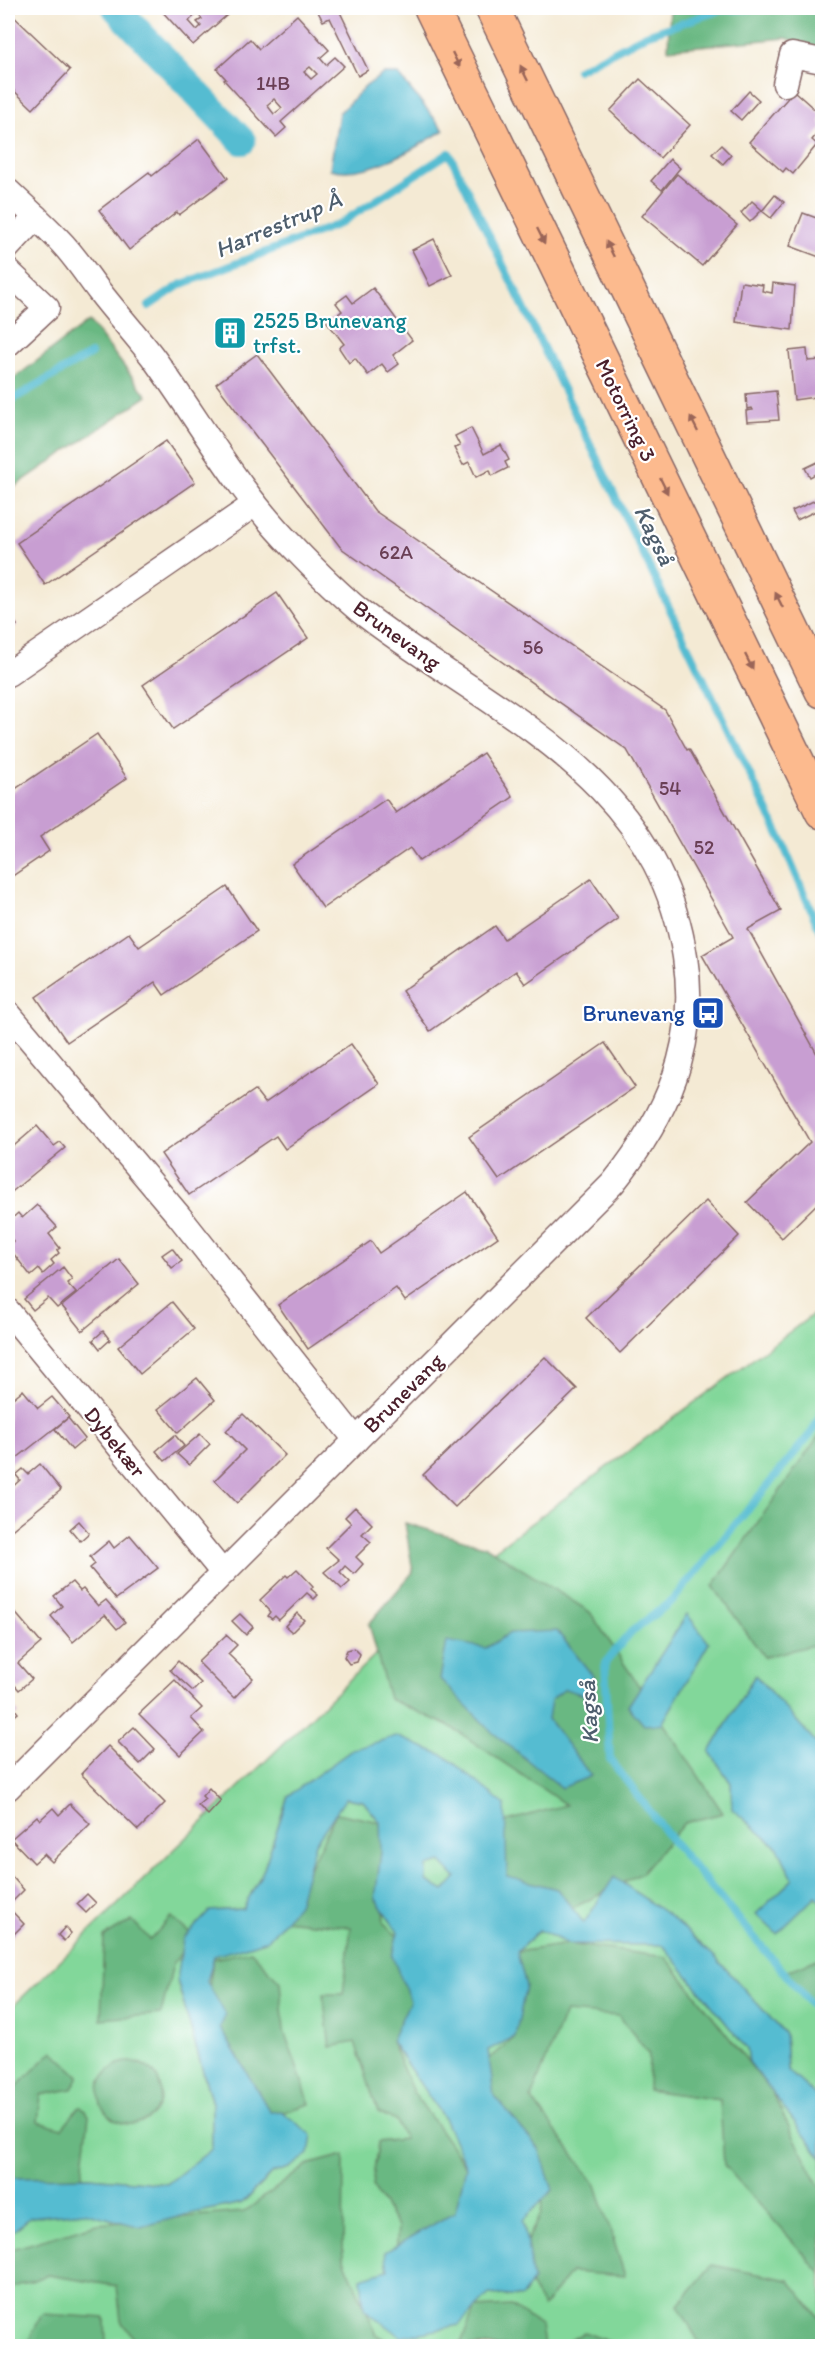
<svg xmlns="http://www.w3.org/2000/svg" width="830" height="2354" font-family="Itim,sans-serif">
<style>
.green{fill:#82d79a;stroke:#667b62;stroke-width:1.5}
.forest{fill:#69b882;stroke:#5a6c56;stroke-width:1.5}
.water{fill:#54bcd1;stroke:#4f6e7e;stroke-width:1.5;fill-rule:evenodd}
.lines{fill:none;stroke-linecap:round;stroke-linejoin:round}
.stream{stroke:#54bcd1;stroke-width:8}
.canal{stroke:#54bcd1;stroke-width:28}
.building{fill:#c89ed2;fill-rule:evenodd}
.minor-casing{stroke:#866666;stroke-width:27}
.motorway-casing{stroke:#866666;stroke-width:36}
.minor{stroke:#fff;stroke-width:24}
.motorway{stroke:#fcba8e;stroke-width:33}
.oneway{fill:#9a6558}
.labels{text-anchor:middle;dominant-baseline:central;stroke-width:4.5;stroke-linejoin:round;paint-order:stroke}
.number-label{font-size:20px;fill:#6a3f55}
.culture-label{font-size:22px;fill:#0d838f;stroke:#fff;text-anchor:start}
.street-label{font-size:22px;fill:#4a1f2b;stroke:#fff}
.transit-label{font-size:22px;fill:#164399;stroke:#fff;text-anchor:end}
.water-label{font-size:24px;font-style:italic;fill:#4e5e6d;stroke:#fff}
</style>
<rect width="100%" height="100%" fill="#fff"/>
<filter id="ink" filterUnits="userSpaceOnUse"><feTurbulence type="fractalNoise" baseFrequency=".0167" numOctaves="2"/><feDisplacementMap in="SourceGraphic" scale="12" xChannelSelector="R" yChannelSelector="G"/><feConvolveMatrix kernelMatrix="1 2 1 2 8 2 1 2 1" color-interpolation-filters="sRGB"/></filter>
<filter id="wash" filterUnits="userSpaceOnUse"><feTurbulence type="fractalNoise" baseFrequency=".008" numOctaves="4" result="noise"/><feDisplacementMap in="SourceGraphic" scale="24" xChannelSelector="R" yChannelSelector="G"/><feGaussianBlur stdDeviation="1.35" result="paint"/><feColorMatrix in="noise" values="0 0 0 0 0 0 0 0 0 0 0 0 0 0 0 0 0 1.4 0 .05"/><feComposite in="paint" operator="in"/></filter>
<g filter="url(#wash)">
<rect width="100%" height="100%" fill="#f4ead4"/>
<g class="green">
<path d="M822,1308V1749L755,1675L710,1752L731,1783L732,1809L778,1848L793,1879L757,1914L816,1896L822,1902V2101L787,2070L785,2034L715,1957L672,1918L614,1877L584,1923L445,1757L288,1796L264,1869L243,1909L210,1911L177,1981L212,2104V2149L167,2184L89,2177L8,2178V2011L446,1586Z"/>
<path d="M345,1798L363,1801L380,1822L375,1898L398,1932L392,1956L391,2041L445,2120L466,2167L489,2294L521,2297L533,2280L523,2220L494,2096L488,2050L517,1952L539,1930L568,1944L663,1945L747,2049L749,2062L822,2158V2346H8V2235L31,2217L84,2212L141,2227L193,2213L242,2203L272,2173L289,2168L281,2111L207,1982L214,1956L268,1940L298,1905L315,1843Z"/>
<path d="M441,1862L457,1878L444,1892L427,1881L426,1866Z"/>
</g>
<g class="forest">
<path d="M670,8H822V50L786,38L668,49Z"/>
<path d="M89,321L147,396L8,491V383Z"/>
<path d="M822,1431V1643L764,1657L713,1586Z"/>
<path d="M405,1523L487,1547L590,1612L723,1813L684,1823L642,1873L569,1910L523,1909L488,1866L496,1824L566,1805L451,1727L389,1699L369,1624L413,1572Z"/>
<path d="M336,1813L380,1822L389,1868L383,1922L406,1945L418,2021L391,2041L413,2092L466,2167L457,2237L395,2265L398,2227L372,2186L378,2142L404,2139L396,2121L378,2112L355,2042L330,2047L323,1994H343L351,1927L284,1920Z"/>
<path d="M171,1917L193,1936L173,1964L161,2014L101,2019L104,1937L132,1920L150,1940Z"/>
<path d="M568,1944L666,1957L771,2091L818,2184L822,2187V2274L724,2165L720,2100L648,2090L649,2054L619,2016L565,2012L531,2098L596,2185L625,2276L571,2272L543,2307L517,2261L541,2213L545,2178L477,2070L515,2037L517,1952Z"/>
<path d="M251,1951L280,1982L284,2031L310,2104L260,2119L232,2069L209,1988L213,1959Z"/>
<path d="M822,1957V2021L785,1972Z"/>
<path d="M53,2051L79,2076L72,2089L41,2095L38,2122L62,2128L80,2106L89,2115L80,2190L8,2209V2095Z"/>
<circle cx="130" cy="2093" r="31"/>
<path d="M344,2155L343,2257L377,2335L396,2346H139L121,2321L117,2286L48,2275L8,2289L9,2250L97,2224L244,2212L307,2165Z"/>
<path d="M712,2265L789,2280L822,2321V2346H701L678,2305Z"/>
<path d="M512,2306L541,2326L544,2346H441L461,2343L475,2308Z"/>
<path d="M42,2314L105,2318L106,2346H26Z"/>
<path d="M584,2332L620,2346H561Z"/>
</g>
<g class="water">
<path d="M383,74H398L444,130C414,149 366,179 330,169L339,113L366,86Z"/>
<path d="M687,1614L709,1643L662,1724L644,1725L628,1706Z"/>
<path d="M557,1631L593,1676L587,1696L565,1689L551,1700L548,1719L591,1776L562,1788L492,1732L440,1679L447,1641L486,1648L510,1633Z"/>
<path d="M755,1675L822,1749V1902L816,1896L777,1934L756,1914L793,1879L778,1848L732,1809L731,1783L710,1752Z"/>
<path d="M396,1736L445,1756L505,1805L507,1876L557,1889L584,1923L614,1877L672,1918L715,1957L785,2034L787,2070L822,2101V2158L749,2062L747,2049L663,1945L568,1944L539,1930L517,1952L526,1986L515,2037L488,2050L494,2096L539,2149L553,2190L523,2220L533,2280L521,2297L489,2294L459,2325L402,2337L364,2309L361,2278L388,2270L385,2252L455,2212L466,2167L445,2120L391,2041L410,2001L392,1956L398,1932L375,1898L381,1852L380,1822L363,1801L346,1798L315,1843L298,1905L268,1940L214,1956L207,1982L226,2015L220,2027L270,2112L281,2111L312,2135L309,2154L289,2168L272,2173L242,2203L193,2213L141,2227L84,2212L31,2217L8,2235V2178L89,2177L167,2184L212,2149V2103L177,1980L183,1939L210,1911L243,1909L264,1869L288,1796L352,1750ZM441,1862L456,1878L444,1891L427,1881V1866Z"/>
</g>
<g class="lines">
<g class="stream">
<path d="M578,70L646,35L721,10L764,8"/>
<path d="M149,306L180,285L339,224L449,153L780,837L822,936"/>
<path d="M8,402L91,354"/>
<path d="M822,1412L812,1432L673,1600L631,1632L605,1663L610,1759L673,1842L822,2017"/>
</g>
<path class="canal" d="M116,8L242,141"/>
</g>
<g id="blocks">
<g class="building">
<path d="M159,8H208L214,14L218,11L216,8H235L193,45ZM197,13L202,19L197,22L201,26L197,30L189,21Z"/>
<path d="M316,8H338L368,70L358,76L330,18L323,21Z"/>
<path d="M8,11L70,70L33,109L8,85Z"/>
<path d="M297,15L329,50L320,58L326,65L335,57L344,66L281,122L286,128L276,137L224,80L226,79L217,69L250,39L259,49ZM310,67L317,74L311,79L304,72ZM274,99L282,108L274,114L267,105Z"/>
<path d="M640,79L690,125L660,158L610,111Z"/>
<path d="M749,91L759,100L741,120L731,111Z"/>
<path d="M794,91L822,116L820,120L822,128L812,140L818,145L822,140V153L816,146L793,174L786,168L783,172L749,142Z"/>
<path d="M199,139L228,178L179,215L177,212L129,250L99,210L149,172L152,176Z"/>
<path d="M721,145L731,155L723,164L712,154Z"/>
<path d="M670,159L680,168L662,190L651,181Z"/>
<path d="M677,174L737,225L702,266L642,216Z"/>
<path d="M775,195L784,202L771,218L762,211Z"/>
<path d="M752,201L762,210L750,222L741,213Z"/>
<path d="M803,213L822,220V258L790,246Z"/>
<path d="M434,239L452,275L430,286L412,250Z"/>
<path d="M741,282L763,285L762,291L772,293L773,283L795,286L792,330L736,322Z"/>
<path d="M373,288L412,340L393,355L399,364L388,372L382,364L368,375L355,358L349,363L339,348L344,344L327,322L342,311L336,303L347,295L353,303Z"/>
<path d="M236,321L244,333L223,346L216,334Z"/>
<path d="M807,349L808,361L822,360V396L794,400L789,351Z"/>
<path d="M257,354L375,511L665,710L687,750L689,749L781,911L748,929L822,1063V1199L782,1238L747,1202L810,1142L702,955L733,937L627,750L341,548L216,384Z"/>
<path d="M776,391L779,420L747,422L746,411L753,410L752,408L747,409L746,394Z"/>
<path d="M471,428L484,454L501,445L509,460L505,462L508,468L492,476L490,470L476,477L469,462L463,465L454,448L460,446L455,436Z"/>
<path d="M166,441L195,482L45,585L17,543Z"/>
<path d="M822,460V479L819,472L810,477L805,468Z"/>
<path d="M822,497V508L797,520L792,511Z"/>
<path d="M277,593L308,638L173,729L143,685Z"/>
<path d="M8,612L17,625L8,632Z"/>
<path d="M97,734L127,778L40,837L49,851L8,879V813L12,810L8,803V794Z"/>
<path d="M483,753L513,797L419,861L410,848L323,908L292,864L386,799L396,813Z"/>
<path d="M591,879L618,919L525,984L516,971L430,1031L402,991L495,926L504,939Z"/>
<path d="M227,887L257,931L164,995L155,982L67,1042L36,997L129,933L139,947Z"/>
<path d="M605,1043L635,1087L499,1180L469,1137Z"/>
<path d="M351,1044L379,1084L285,1149L276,1136L189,1195L161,1154L255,1090L265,1103Z"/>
<path d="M37,1126L54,1146L60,1142L65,1148L8,1195V1151Z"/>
<path d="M467,1192L498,1237L405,1301L396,1288L308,1349L278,1305L371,1241L379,1253Z"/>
<path d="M706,1201L739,1236L620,1353L586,1318Z"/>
<path d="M37,1205L57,1227L49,1234L60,1248L57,1250L59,1253L51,1260L54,1264L43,1274L39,1269L31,1276L8,1247L13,1241L8,1234V1222L18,1213L22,1218Z"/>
<path d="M172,1248L182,1261L172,1268L162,1255Z"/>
<path d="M119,1259L139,1284L82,1331L62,1306Z"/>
<path d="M63,1267L72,1279L67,1283L76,1293L57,1308L48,1298L33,1310L24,1299Z"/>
<path d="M172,1302L194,1329L140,1374L118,1347Z"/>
<path d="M103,1331L110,1340L100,1349L93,1340Z"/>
<path d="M545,1357L577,1389L455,1507L423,1475Z"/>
<path d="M197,1378L215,1400L178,1433L158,1409Z"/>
<path d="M23,1390L38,1408L52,1397L69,1417L8,1465V1402Z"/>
<path d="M243,1414L285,1455L237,1503L215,1480L245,1450L226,1431Z"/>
<path d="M68,1418L85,1439L72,1450L55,1429Z"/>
<path d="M200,1434L210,1444L189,1465L177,1454Z"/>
<path d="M175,1435L184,1446L165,1461L156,1451Z"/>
<path d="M40,1464L61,1490L8,1533V1491L20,1480L16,1475L23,1469L28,1474Z"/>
<path d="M355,1507L372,1524L362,1534L371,1542L356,1557L363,1564L354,1574L345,1566L340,1572L350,1582L342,1589L324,1572L339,1560L326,1548L351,1523L345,1517Z"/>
<path d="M79,1521L89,1533L80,1541L70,1529Z"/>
<path d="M130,1535L158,1568L116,1599L90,1568L95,1564L90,1557L109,1541L114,1548Z"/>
<path d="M297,1569L313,1586L311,1589L318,1595L314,1599L307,1593L279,1620L275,1616L272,1619L268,1616L271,1612L260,1600L286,1575L288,1577Z"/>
<path d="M72,1582L80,1591L83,1589L98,1606L106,1600L125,1622L117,1629L105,1615L73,1642L51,1616L62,1606L54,1596Z"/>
<path d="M13,1610L41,1643L18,1663L32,1679L19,1690L8,1677V1614Z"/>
<path d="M297,1613L304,1620L292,1632L285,1626Z"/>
<path d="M240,1614L253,1627L246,1635L232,1621Z"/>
<path d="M226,1635L237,1645L228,1654L253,1678L234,1698L198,1662Z"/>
<path d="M354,1648L360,1654L357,1662L349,1664L344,1657L347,1650Z"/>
<path d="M178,1661L201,1683L193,1691L170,1670Z"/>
<path d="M175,1680L202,1708L191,1718L204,1732L180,1755L139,1714Z"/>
<path d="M8,1700L18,1713L8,1721Z"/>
<path d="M134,1727L155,1749L140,1764L118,1742Z"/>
<path d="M108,1746L165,1803L138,1830L81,1774Z"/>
<path d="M209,1788L221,1801L208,1815L198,1805L205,1799L202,1796Z"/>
<path d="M70,1804L90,1824L52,1862L44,1854L34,1863L11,1839L37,1816L40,1820L53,1808L59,1815Z"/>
<path d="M8,1872L24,1890L8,1906Z"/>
<path d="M87,1894L96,1903L86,1913L77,1904Z"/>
<path d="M8,1907L24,1924L8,1940Z"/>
<path d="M65,1927L71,1933L64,1941L58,1935Z"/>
</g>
</g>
</g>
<g filter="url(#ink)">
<use href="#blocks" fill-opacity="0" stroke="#866666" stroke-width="1.5"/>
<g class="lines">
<defs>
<g id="minor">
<path d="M785,84L792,55L822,61"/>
<path d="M8,191C25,207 43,223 59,240C74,255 86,274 99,291C116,313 135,334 152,356C199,420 238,492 294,548C315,570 337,592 360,611C490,712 657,772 685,957C699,1044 667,1116 613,1183L8,1788"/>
<path d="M8,247L36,217"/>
<path d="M8,271L47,308L8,344"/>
<path d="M8,674L255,504"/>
<path d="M8,1013L179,1216L356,1440"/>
<path d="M8,1311L223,1573"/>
</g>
<g id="motorway">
<path d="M431,8L822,812"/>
<path d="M492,8L822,691"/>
</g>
</defs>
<use href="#minor" class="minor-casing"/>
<use href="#motorway" class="motorway-casing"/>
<use href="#minor" class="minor"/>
<use href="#motorway" class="motorway"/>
</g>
<defs><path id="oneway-solid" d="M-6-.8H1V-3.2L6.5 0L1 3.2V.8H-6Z" transform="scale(1.5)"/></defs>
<g class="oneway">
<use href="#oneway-solid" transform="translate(456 60) rotate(64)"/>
<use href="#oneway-solid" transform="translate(524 73) rotate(-116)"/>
<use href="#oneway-solid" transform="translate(541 236) rotate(64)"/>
<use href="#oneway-solid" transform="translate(610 249) rotate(-116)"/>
<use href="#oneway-solid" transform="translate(694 424) rotate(-116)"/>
<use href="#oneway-solid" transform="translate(664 486) rotate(64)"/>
<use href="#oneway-solid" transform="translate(779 600) rotate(-116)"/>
<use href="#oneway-solid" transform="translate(749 662) rotate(64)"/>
</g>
</g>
<defs>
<symbol id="building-square" viewBox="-11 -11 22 22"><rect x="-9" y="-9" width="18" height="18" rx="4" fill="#0f9aa8" stroke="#fff"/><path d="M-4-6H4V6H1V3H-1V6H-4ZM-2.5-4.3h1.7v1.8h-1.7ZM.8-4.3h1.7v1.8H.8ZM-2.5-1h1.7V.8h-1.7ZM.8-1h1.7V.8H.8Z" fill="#fff"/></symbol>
<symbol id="bus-square" viewBox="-11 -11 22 22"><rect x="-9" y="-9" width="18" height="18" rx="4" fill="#1a4fb4" stroke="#fff"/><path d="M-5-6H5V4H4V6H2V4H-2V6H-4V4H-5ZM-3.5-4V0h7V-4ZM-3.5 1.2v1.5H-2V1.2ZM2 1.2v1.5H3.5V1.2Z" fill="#fff"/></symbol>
</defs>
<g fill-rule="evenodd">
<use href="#building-square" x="211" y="314" width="38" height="38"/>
<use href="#bus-square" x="689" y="994" width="38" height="38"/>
</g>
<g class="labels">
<g class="number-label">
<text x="273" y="83">14B</text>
<text x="396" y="552">62A</text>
<text x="533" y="647">56</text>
<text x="670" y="788">54</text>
<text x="704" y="847">52</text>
</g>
<g class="culture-label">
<text x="253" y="320">2525 Brunevang<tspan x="253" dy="25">trfst.</tspan></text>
</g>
<g class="street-label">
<text transform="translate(626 410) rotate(64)">Motorring 3</text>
<text transform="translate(397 635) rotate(36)">Brunevang</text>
<text transform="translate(403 1393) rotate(-45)">Brunevang</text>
<text transform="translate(115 1442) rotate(51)">Dybekær</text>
</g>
<g class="transit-label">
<text x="685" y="1013">Brunevang</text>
</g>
<g class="water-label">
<text transform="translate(278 224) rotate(-23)">Harrestrup Å</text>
<text transform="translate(655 535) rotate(64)">Kagså</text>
<text transform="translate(588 1712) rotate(-93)">Kagså</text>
</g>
</g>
<rect width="830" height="2354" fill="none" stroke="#fff" stroke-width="30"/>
</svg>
